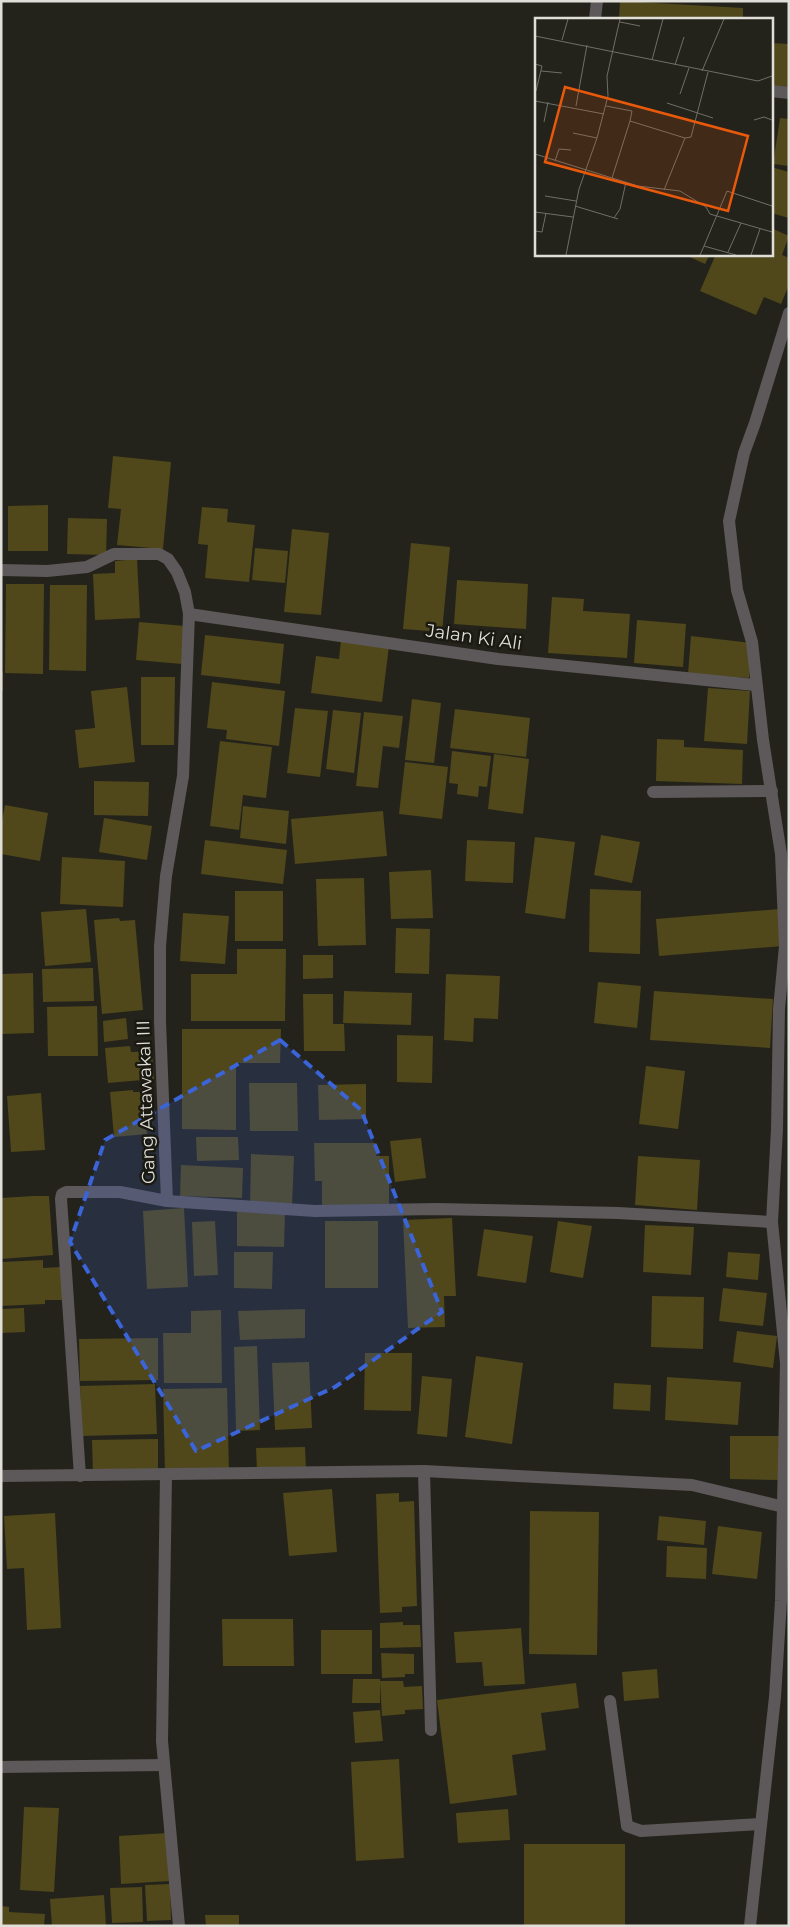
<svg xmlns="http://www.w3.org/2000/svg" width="790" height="1927" font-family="Montserrat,sans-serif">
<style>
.building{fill:#50471a}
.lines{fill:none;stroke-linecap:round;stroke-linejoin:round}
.street{stroke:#5d585a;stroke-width:12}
.marked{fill:#3a64d8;fill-opacity:0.2;stroke:#3a64d8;stroke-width:4;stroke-dasharray:10 6;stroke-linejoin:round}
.labels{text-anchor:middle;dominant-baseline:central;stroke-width:5;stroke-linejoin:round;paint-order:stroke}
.street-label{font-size:18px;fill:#dfded9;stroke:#1b1a12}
.inset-road{fill:none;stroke:#6f6e67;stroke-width:1}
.view{fill:#e8590c;fill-opacity:0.15;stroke:#e8590c;stroke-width:2.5}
.inset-edge{fill:none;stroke:#dfded9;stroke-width:2.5}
</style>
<rect width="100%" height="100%" fill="#24231b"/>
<g class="building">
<path d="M620,1L743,8V19H619Z"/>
<path d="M771,43L789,44V88L771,87Z"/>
<path d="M780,118L789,119V166L773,164Z"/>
<path d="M771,167L789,172V218L771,213Z"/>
<path d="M771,228L789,236L782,255L789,258V285L781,304L764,297L756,315L700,291L716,254H771Z"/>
<path d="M683,254H710L705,264Z"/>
<path d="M113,456L171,462L163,549L117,545L121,509L108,508Z"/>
<path d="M48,505V551H8V506Z"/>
<path d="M202,507L228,509L227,522L255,525L249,582L205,578L208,545L198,544Z"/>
<path d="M68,518L107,519L106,555L67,554Z"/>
<path d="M292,529L329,533L321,615L284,612Z"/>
<path d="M411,543L450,547L442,632L403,629Z"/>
<path d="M255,548L288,551L285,583L252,580Z"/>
<path d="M137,559L140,618L95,620L93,574L115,573V561Z"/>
<path d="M457,580L528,584L526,629L454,624Z"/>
<path d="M6,584H44L43,674L5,673Z"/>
<path d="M50,585H87L86,671L49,670Z"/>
<path d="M552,597L584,599L583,611L630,614L627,658L548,653Z"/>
<path d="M637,620L686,624L683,667L634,663Z"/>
<path d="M139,622L185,626L182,664L136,660Z"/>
<path d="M205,635L284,644L280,684L201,675Z"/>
<path d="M691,636L752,643L749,678L688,674Z"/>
<path d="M341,640L389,646L382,702L311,693L316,656L339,659Z"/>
<rect x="1" y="671" width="2" height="20"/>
<path d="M141,677H175L174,745H141Z"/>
<path d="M212,682L285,691L279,746L226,739L227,730L207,728Z"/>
<path d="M127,687L135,762L79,768L75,730L95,728L91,691Z"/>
<path d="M708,688L750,691L747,744L704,741Z"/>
<path d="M412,699L441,703L434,763L405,760Z"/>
<path d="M295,708L328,711L320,777L287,773Z"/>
<path d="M455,709L530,718L526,757L450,748Z"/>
<path d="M333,710L361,713L354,773L326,769Z"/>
<path d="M364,712L403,716L399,748L383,746L378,788L356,786Z"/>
<path d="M657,739L684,740V747L743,750L742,784L656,781Z"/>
<path d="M220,741L272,747L266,798L243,795L239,830L210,826Z"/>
<path d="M452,751L491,756L487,787L479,786L478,797L457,794L458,784L449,783Z"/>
<path d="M494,754L529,759L523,814L488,809Z"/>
<path d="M405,762L448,767L442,819L399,814Z"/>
<path d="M94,781L149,782L148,816L94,815Z"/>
<path d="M5,805L48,813L40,861L1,854V826Z"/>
<path d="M243,806L289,811L286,844L240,838Z"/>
<path d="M383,811L387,856L295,864L291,819Z"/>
<path d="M104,818L152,826L147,860L99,852Z"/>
<path d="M601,835L640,842L632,883L594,875Z"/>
<path d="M535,837L575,842L565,919L525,913Z"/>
<path d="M205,840L287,850L283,884L201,874Z"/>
<path d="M467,840L515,842L513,883L465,881Z"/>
<path d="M62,857L125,861L123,907L60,904Z"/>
<path d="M431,870L433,918L391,919L389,872Z"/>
<path d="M364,878L366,945L318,946L316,879Z"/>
<path d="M590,889L641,891L640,954L589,952Z"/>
<rect x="235" y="891" width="48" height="50"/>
<path d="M86,909L91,962L45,966L41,912Z"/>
<path d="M780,909L783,946L659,956L656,919Z"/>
<path d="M183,913L229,916L225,964L180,961Z"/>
<path d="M119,918L120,921L135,920L143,1010L102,1014L94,920Z"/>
<path d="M396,928L430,929L429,974L395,973Z"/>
<path d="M237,949H286L285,1021H191V974H237Z"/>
<path d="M303,955H333V978L303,979Z"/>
<path d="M93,968L94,1001L43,1002L42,969Z"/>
<path d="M33,973L34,1033L2,1034L1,974Z"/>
<path d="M446,974L500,976L498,1019L474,1018L473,1042L444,1040Z"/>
<path d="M598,982L641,986L637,1028L594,1023Z"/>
<path d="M344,991L412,993L411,1025L343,1023Z"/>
<path d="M654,991L773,999L770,1048L650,1040Z"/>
<path d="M303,994H333V1024H344L345,1051H304Z"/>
<path d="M97,1006L98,1056H48L47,1007Z"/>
<path d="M126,1018L128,1039L104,1042L103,1021Z"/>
<path d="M182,1029H281L280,1063H236V1130L182,1129Z"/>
<path d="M397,1035L433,1036L432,1083L397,1082Z"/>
<path d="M130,1046L131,1052L152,1051L154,1079L108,1083L105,1048Z"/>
<path d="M646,1066L685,1071L678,1129L639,1124Z"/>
<path d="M249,1083H297L298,1131H250Z"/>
<path d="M366,1084V1119L319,1120L318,1085Z"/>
<path d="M133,1090V1092H143L147,1134L114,1137L110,1092Z"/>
<path d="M41,1093L45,1150L11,1152L7,1096Z"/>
<path d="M196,1137H238L239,1160L197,1161Z"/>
<path d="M421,1138L426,1178L395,1182L390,1141Z"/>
<path d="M314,1143H376V1156H389V1206H322V1181H315Z"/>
<path d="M251,1154L294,1156L292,1206L250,1205Z"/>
<path d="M638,1156L700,1160L697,1210L635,1205Z"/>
<path d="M181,1165L243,1168L242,1198L180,1196Z"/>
<path d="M33,1196H49L53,1255L1,1259V1198Z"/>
<path d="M184,1208L188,1287L147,1289L143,1211Z"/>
<path d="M237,1211L285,1212L284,1247L237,1246Z"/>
<path d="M452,1218L456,1296H444L445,1327L408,1328L403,1220Z"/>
<path d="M215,1221L218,1275L194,1276L192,1222Z"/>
<rect x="325" y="1221" width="53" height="67"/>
<path d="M558,1221L592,1226L583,1278L550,1272Z"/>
<path d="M645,1225L694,1227L691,1275L643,1272Z"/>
<path d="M484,1229L533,1236L526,1283L477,1276Z"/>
<path d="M234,1252H273L272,1289L234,1288Z"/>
<path d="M728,1252L760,1254L758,1280L726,1277Z"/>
<path d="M43,1260V1268L61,1267L63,1300H45V1304L1,1306V1262Z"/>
<path d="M723,1288L767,1293L763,1326L719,1321Z"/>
<path d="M652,1296L704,1297L703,1349L651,1347Z"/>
<path d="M24,1308L25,1332L1,1333V1309Z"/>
<path d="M305,1309V1338L240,1340L238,1311Z"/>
<path d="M221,1310L222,1383H164L163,1333H191V1311Z"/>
<path d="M737,1331L777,1336L773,1368L733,1362Z"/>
<path d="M158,1338V1380L80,1381L79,1339Z"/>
<path d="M257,1346L260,1430L236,1431L234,1347Z"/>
<path d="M365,1353H412L411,1411L364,1410Z"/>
<path d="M476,1356L523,1363L512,1444L465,1437Z"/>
<path d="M309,1362L312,1428L275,1430L272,1363Z"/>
<path d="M422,1376L452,1379L447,1437L417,1434Z"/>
<path d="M667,1377L741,1382L738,1425L665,1420Z"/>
<path d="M614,1383L651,1385L650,1411L613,1409Z"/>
<path d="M155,1384L157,1434L82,1436L80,1386Z"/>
<path d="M227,1388L229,1472L165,1473L163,1389Z"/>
<path d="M730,1436H782L781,1480L730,1479Z"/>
<path d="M158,1439V1474H93L92,1440Z"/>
<path d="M305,1447L306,1469L257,1470L256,1448Z"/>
<path d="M332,1489L337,1552L289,1556L283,1493Z"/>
<path d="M399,1493V1502L414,1501L417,1606L402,1607V1612L380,1613L376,1494Z"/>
<path d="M530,1511L599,1512L597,1655L529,1654Z"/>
<path d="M55,1513L61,1628L27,1630L24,1568L7,1569L4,1516Z"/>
<path d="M659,1516L706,1521L704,1545L657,1540Z"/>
<path d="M718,1526L762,1532L757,1579L712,1574Z"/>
<path d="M667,1546L707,1548L706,1579L666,1577Z"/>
<path d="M222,1619H293L294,1666H223Z"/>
<path d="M403,1622V1625H420L421,1647L380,1648V1623Z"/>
<path d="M521,1628L525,1684L484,1686L482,1662L456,1663L454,1632Z"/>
<rect x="321" y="1630" width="51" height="44"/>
<path d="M381,1653L414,1654V1674H405V1677L382,1678Z"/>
<path d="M657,1669L659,1698L624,1701L622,1672Z"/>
<path d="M353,1679H380V1703H352Z"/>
<path d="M380,1681H403L404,1687L422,1686L423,1709L405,1710V1714L382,1716Z"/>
<path d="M576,1683L579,1708L541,1713L546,1750L512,1755L517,1795L450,1804L437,1700Z"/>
<path d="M380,1710L383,1741L355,1743L353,1712Z"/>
<path d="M399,1759L404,1858L356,1861L351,1762Z"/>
<path d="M24,1807L59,1808L54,1892L20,1890Z"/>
<path d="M508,1809L510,1840L458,1843L456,1813Z"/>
<path d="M168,1833L170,1881L121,1884L119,1836Z"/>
<rect x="524" y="1844" width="101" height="82"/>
<path d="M170,1884L171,1920L147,1921L145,1885Z"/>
<path d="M142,1887L143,1922L112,1923L110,1888Z"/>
<path d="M104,1895L106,1926H52L50,1899Z"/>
<path d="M1,1906L9,1907V1912L45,1914L44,1926H1Z"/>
<path d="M205,1915H239V1926H206Z"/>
</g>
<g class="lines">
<g class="street">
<path d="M595,19L597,1"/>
<path d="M771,91L789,93"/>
<path d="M1,570L47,571L87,567L114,554H159L168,559L177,572L185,592L189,614L183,776L166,876L160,946V1022L167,1201L120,1192H66L62,1194L61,1199L80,1476"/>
<path d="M189,614L498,659L755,685"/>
<path d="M653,792L772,791"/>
<path d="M167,1201L315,1211L437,1209L618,1213L772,1222"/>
<path d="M424,1471L431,1730"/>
<path d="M166,1475L162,1741L179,1926"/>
<path d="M1,1476L424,1471L692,1485L788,1508"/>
<path d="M610,1701L627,1826L641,1831L760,1824"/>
<path d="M1,1767L164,1765"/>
<path d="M750,1926L775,1697L781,1601L786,1363L772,1222L777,1129L779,1009L785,946L781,854L763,740L752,642L737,590L729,521L744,453L755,423L789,313"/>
</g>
</g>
<path class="marked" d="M280,1040L361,1110L442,1312L335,1387L196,1451L70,1242L105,1140Z"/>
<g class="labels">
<g class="street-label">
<text transform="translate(474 637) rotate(8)">Jalan Ki Ali</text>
<text transform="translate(146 1102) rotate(-92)">Gang Attawakal III</text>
</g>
</g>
<g transform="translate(535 18)">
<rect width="238" height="238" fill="#24231b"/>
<path class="inset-road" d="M85,4L105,8M0,18L223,63L237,58M27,22L33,1M117,42L128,1M0,46L7,48L1,73M140,47L149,19M6,53L27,55M167,53L189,1M145,76L154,50M0,83L69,96M132,85L178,100M41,88L52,27M71,88L97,93L95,103L150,120M219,102L229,99L237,102M9,104L13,84M38,115L62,120M150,120L156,119L173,54M0,136L103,168L145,173L171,189L175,196L237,214M20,143L24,131L36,132M77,160L95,103M129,172L150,120M10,178L41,183M40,188L83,201M0,194L38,199M79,200L85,191L91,164M0,213L7,214L11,195M169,228L192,173L237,188M193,234L206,205M31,237L44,171L62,120L73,78L72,58L85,1M165,237L169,228L201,237M216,237L225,211"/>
<path class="view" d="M30,69L213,118L193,193L10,144Z"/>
<rect width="238" height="238" class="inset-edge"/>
</g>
<rect width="790" height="1927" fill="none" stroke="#dfded9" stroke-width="5"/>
</svg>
